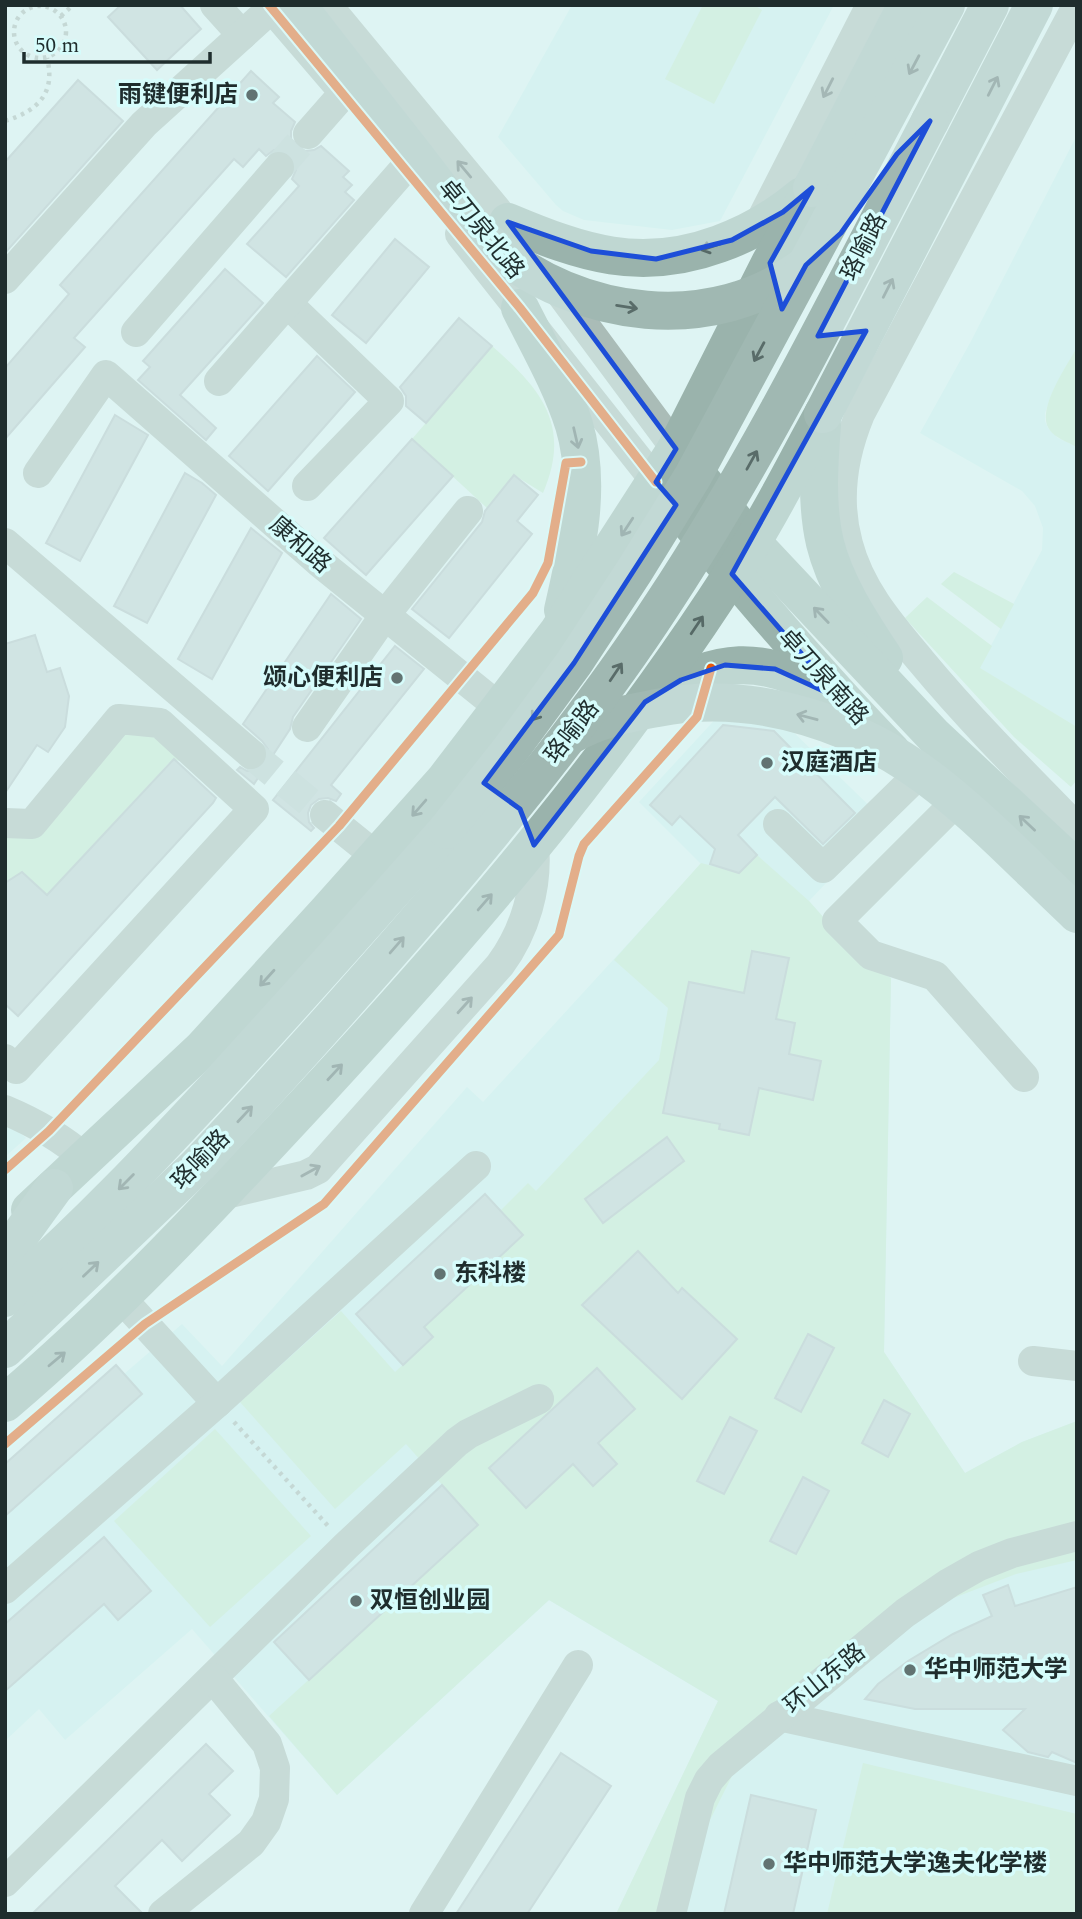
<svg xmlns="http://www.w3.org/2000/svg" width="1082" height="1919" font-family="Spectral,'Noto Sans SC',serif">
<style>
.built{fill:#ccf0ef}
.green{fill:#c6ead0}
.building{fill:#bfd0d1;stroke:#b1c1c3;stroke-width:2}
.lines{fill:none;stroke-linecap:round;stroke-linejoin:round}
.minor-tunnel{stroke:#b8cccb;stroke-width:30;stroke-dasharray:30 15;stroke-linecap:butt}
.path{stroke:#a7b6b2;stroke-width:4.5;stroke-dasharray:3.5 5;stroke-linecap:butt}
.minor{stroke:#aabcb7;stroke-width:30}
.major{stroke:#9ab3ac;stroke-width:38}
.highway{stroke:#a0b8b2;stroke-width:38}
.highway-bridge{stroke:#a0b8b2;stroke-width:38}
.cycleway-casing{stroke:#d6fcfb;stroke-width:13}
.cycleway{stroke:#e8590c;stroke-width:9}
.oneway{stroke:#596c69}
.oneway2{stroke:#5e6d6b}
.oneway3{stroke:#566966}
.marked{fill:none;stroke:#1d4ed8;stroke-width:5;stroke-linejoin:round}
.poi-dot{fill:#627372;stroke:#d6fcfb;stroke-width:2.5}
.labels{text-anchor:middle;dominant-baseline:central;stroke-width:7;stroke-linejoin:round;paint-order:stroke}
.poi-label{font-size:24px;font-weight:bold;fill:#1f2d2d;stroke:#d6fcfb;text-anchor:start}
.street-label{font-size:24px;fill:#1f2d2d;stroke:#d6fcfb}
</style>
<rect width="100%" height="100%" fill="#def4f3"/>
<g class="built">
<path d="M572,5H834L720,221L672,230L584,220L563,211L556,205L498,137Z"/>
<path d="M1077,135V347L1052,393L1045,413V421L1048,428L1058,438L1077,447V727L979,668L1042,550L1043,528L1035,506L1022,491L920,433L970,343Z"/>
<path d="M721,713L782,721L885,821L809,901L864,963L891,978L884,1352L965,1473L1022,1442L1077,1421V1914H616L718,1701L549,1600L337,1795L192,1629L65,1740L39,1709L5,1741V1516L142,1394L124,1374L182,1324L222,1366L467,1087L483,1102L701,864L639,802Z"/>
<path d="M5,1127L18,1131L26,1138L5,1157Z"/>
</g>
<g class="green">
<path d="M703,5H754L762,10L714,104L665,79Z"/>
<path d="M492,346C541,389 572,425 543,493L514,475L487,508L412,439Z"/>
<path d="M1077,347V447C1067,442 1055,438 1049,429C1036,409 1067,366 1077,347Z"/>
<path d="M954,572L1014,604L1001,629L941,584Z"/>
<path d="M927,597L992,646L980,668L1077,727V780L1071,787L1014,737L905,618Z"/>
<path d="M124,726L157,730L180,761L174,760L169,763L47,895L24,873L19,874L10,883L5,879V837Z"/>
<path d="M757,855L809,901L864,963L891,978L884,1352L965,1473L1022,1442L1077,1421V1560L1016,1574L870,1630L820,1664L791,1692L733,1774L706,1828L667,1914H616L718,1701L549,1600L337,1795L269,1716L478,1525L406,1444L335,1509L240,1402L341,1311L395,1372L432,1338L424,1327L523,1235L501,1210L528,1183L536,1191L659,1060L668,1008L614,960L701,863L739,873Z"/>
<path d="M215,1429L311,1536L210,1627L114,1521Z"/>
<path d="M863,1763L1077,1814L1076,1914H827Z"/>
</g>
<g class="building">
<path d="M121,5H180L201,29L157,70L108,17Z"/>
<path d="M251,71L279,97L273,103L295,122L291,131V139L296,147L305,151L314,150L321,146L349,171L343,177L352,185L345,192L354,200L286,277L247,244L299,186L292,179L296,170L295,161L291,154L283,150H274L266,156L259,149L243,167L234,159L74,338L85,347L5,439V368L69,294L60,285Z"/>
<path d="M78,80L123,121L5,253V162Z"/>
<path d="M395,239L429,267L366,343L332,315Z"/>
<path d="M225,269L263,303L180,395L216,428L206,440L138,380L150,367L143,361Z"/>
<path d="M459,318L492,346L426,423L406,406V396L400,387Z"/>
<path d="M317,356L355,392L268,491L229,456Z"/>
<path d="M115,415L148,435L80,561L46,543Z"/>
<path d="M412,439L453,476L366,575L324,538Z"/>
<path d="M185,473L202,483L216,495L147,623L114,606Z"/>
<path d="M514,475L538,495L517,521L532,534L449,638L412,609L482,522L485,511Z"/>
<path d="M251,528L282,553L212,679L178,659Z"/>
<path d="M331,594L361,619L293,717L290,729L254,784L237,770L240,767L247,771H256L264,766L268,758V749L262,741L243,724Z"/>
<path d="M35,635L47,672L60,668L69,696L65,727L48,752L37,745L5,793V644Z"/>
<path d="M395,646L424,669L331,785L341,794L336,801L328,798L319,799L311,805L308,813L309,822L314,828L311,831L273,800Z"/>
<path d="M723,725L774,731L855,813L823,844L775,797L738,835L757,855L739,873L710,864L715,849L680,816L672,825L650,805Z"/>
<path d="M174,759L216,798L213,803L18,1016L5,1004V883L22,872L47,895Z"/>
<path d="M752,951L789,958L776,1019L795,1023L789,1054L821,1061L813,1100L759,1088L749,1135L719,1129L720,1124L663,1113L689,982L744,993Z"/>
<path d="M667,1137L684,1161L603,1223L585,1199Z"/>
<path d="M485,1194L523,1235L424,1327L433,1337L403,1365L356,1314Z"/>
<path d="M638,1251L678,1293L682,1288L737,1339L682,1399L582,1305Z"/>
<path d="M808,1334L834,1348L801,1412L775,1398Z"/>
<path d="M116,1365L142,1394L5,1516V1464Z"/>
<path d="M597,1368L635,1409L598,1443L617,1464L593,1486L573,1464L526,1508L489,1468Z"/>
<path d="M884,1400L910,1414L888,1457L862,1443Z"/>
<path d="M730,1417L757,1431L724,1494L697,1481Z"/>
<path d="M803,1477L829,1491L796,1554L770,1541Z"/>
<path d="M442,1485L478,1525L309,1680L274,1642Z"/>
<path d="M104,1537L151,1591L118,1620L104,1604L5,1691V1624Z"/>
<path d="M1008,1585L1015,1606L1077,1587V1763L1052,1752L1048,1757L1028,1752L1003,1730L1025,1709H915L865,1699L878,1684L908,1661L953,1634L992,1616L983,1595Z"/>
<path d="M206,1744L233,1771L209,1794L230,1815L182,1861L162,1840L115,1886L143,1914H32Z"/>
<path d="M561,1753L611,1786L527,1914H456Z"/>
<path d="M751,1795L816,1810L793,1914H724Z"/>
</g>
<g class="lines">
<g class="minor-tunnel">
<path d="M279,167L308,134"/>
<path d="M251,754L325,815"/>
</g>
<g class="path">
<circle cx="40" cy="32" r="26"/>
<path d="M61,16L73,5"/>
<path d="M5,121C38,111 56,93 47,58"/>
<path d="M234,1422L329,1527"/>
</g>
<g class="minor">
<path d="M215,5L242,35"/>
<path d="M269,5L335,82"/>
<path d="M327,5L519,237"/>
<path d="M1077,6L860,414C843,455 836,501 848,544C860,590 891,625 921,661C969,719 1023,773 1077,828"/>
<path d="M308,134L344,93"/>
<path d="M757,228L871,5"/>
<path d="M460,234L656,482"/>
<path d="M5,279L144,124L272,8"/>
<path d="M553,283L676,449"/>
<path d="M287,303L389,401L307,486"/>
<path d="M136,332L279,167"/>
<path d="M219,381L405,168"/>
<path d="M38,473L106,375L319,562L500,708"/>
<path d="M5,543L251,754"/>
<path d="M307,727L385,615L468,511"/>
<path d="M948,810L837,921L871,955L935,976L1024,1077"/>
<path d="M325,815L377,857"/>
<path d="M5,823L32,824L119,719L160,723L254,809L16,1069L5,1059"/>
<path d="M778,824L823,868L916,777"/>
<path d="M5,1110C36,1123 61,1137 86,1159"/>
<path d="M222,1195L306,1175L318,1169L500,965C525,931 538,887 534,845"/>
<path d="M121,1298L217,1403"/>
<path d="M1033,1361L1077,1366"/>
<path d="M5,1589L217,1403L476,1166"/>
<path d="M779,1716L1077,1781"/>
<path d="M5,1882L346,1546L457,1442L468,1434L539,1399"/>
<path d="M163,1914L251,1843L266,1822L274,1799L275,1768L267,1744L213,1678"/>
<path d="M424,1914L578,1665"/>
<path d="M671,1914L700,1798L709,1780L721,1766L905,1613L949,1583L979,1566L1012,1553L1077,1536"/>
</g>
<g class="major">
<path d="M508,222C582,253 640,273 719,244C750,233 777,217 802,196"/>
<path d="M520,308C539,346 561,384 574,425C592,485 577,550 563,610"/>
<path d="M822,425C819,464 816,505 825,543C835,584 861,623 884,658"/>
<path d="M676,449L752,542L934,736L1077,869"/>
<path d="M656,482C733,574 809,666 892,752"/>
<path d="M653,697C717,657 761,654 828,692"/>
<path d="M30,1210L203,1048L327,912L444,781L558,632L676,449L770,263L812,188"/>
<path d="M5,1403C118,1307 217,1200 317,1092C475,921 627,743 751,544C777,502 799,457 823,414"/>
</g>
<g class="highway">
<path d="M930,121L990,5"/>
<path d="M812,188L907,5"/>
<path d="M823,414L1034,5"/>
<path d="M5,1256L54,1188"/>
<path d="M5,1298C83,1230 154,1155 223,1080C299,997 373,914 447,830"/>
<path d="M5,1349L199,1164"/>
</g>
<g class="highway-bridge">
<path d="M297,5C335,54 373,103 412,152C436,183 461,219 491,245C578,319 713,337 806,265"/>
<path d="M571,735C598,719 626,714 657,708C756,688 863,725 940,787C989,826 1032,872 1077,914"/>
<path d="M447,830L511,749L574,663L635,570L693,476L946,5"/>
<path d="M199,1164C289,1067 378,968 464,866C534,782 602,697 662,605C764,451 845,284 930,121"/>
</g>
<defs>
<g id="cycleway">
<path d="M269,5L520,308L656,482"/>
<path d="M5,1170L49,1131L339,826L533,593L548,563L566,463L581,462"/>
<path d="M5,1444L145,1324L324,1204L559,935L579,856L584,844L697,717L711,668"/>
</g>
</defs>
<use href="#cycleway" class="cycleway-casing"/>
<use href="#cycleway" class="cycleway"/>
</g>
<defs><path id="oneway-shaft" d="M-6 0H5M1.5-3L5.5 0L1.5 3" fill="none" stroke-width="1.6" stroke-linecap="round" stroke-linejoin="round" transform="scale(1.75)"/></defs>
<g class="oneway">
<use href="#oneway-shaft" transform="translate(914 65) rotate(118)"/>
<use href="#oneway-shaft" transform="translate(993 86) rotate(-63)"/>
<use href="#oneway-shaft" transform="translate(888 288) rotate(-63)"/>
<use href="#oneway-shaft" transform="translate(627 307) rotate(9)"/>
<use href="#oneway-shaft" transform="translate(759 352) rotate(118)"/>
<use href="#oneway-shaft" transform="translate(752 460) rotate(-61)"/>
<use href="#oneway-shaft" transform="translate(616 672) rotate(-56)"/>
<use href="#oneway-shaft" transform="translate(538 712) rotate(126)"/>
<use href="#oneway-shaft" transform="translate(807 717) rotate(-165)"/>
<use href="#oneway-shaft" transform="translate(397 945) rotate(-49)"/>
<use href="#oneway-shaft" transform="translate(245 1114) rotate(-47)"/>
<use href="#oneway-shaft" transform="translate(126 1182) rotate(135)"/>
<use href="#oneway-shaft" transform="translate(91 1269) rotate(-44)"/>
</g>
<g class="oneway2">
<use href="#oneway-shaft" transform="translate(828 88) rotate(117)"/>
<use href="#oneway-shaft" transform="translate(464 169) rotate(-130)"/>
<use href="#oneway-shaft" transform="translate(465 1005) rotate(-48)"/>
<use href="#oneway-shaft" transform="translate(311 1171) rotate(-29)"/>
</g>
<g class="oneway3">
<use href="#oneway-shaft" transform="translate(711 247) rotate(162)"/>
<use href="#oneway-shaft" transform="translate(576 438) rotate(77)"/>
<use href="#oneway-shaft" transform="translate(627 527) rotate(123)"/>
<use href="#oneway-shaft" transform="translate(821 615) rotate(-134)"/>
<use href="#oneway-shaft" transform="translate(697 625) rotate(-56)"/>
<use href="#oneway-shaft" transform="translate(419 808) rotate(131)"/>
<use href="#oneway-shaft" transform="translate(1027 823) rotate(-137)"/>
<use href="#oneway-shaft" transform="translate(485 902) rotate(-49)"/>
<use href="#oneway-shaft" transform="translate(267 978) rotate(132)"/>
<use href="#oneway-shaft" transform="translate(335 1072) rotate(-47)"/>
<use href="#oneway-shaft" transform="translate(57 1359) rotate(-40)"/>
</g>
<path d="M0 0H1082V1919H0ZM930,121L818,336L866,331L732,574L841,699L775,669L725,665L681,680L645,702L534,845L520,809L484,783L574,663L676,505L656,482L676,449L508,222L591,251L656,259L732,240L783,212L812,188L770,263L782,309L806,265L841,233L897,154Z" fill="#def4f3" fill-opacity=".55" fill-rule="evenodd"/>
<path class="marked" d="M930,121L818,336L866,331L732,574L841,699L775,669L725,665L681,680L645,702L534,845L520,809L484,783L574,663L676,505L656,482L676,449L508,222L591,251L656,259L732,240L783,212L812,188L770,263L782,309L806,265L841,233L897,154Z"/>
<g class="poi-dot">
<circle cx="252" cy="95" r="7"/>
<circle cx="397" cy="678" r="7"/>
<circle cx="767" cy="763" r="7"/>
<circle cx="440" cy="1274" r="7"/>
<circle cx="356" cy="1601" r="7"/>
<circle cx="910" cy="1670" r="7"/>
<circle cx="769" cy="1864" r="7"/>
</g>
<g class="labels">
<g class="poi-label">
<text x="238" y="95" text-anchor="end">雨键便利店</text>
<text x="383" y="678" text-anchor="end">颂心便利店</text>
<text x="781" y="763">汉庭酒店</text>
<text x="454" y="1274">东科楼</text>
<text x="370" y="1601">双恒创业园</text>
<text x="924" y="1670">华中师范大学</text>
<text x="783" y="1864">华中师范大学逸夫化学楼</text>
</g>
<g class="street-label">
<text transform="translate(481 229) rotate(51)">卓刀泉北路</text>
<text transform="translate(864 247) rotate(-63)">珞喻路</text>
<text transform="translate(300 545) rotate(41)">康和路</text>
<text transform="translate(823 677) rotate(48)">卓刀泉南路</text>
<text transform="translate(572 732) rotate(-52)">珞喻路</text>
<text transform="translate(201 1160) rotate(-46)">珞喻路</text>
<text transform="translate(825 1679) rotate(-39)">环山东路</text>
</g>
</g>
<rect width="1082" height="1919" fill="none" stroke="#1f2d2d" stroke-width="14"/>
<path d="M24 52v10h186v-10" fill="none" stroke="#1f2d2d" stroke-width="3.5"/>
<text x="35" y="52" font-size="21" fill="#1f2d2d" stroke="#d6fcfb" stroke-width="5" paint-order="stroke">50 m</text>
</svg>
